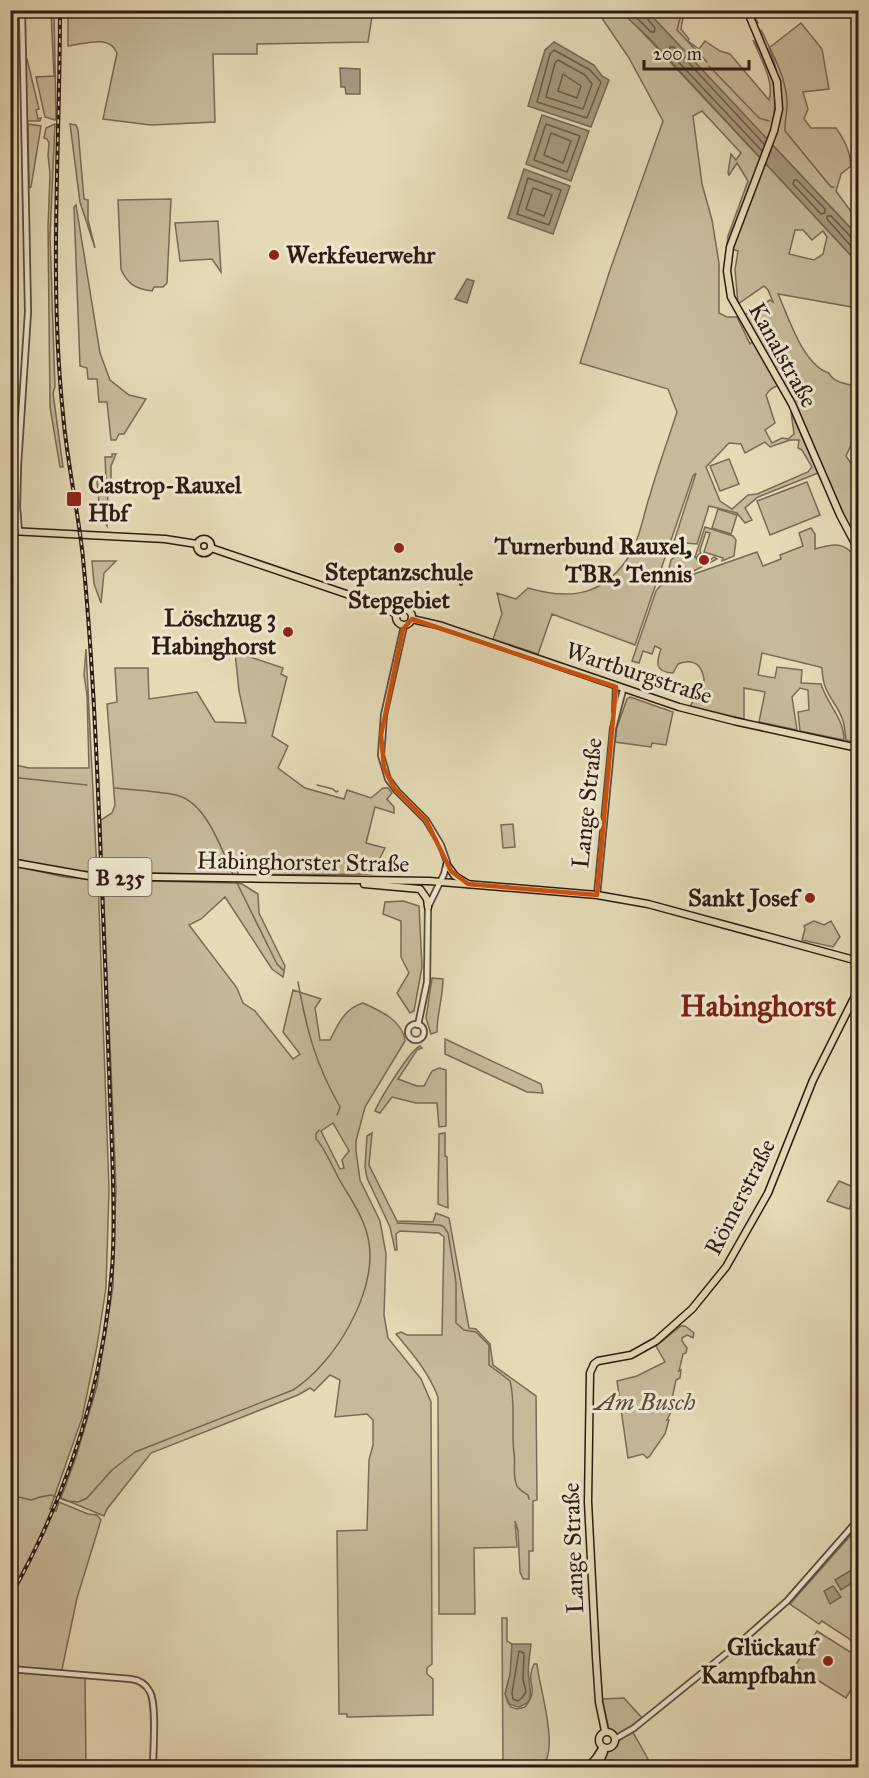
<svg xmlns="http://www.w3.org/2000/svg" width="869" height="1778" font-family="'IM FELL Great Primer',serif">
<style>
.green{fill:#c6ba9b;stroke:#7a6a57;stroke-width:1.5;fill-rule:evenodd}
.water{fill:#a69a7f;stroke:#766754;stroke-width:1.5}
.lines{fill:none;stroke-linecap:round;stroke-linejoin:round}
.shore{stroke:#6a5a49;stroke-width:1.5}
.stream{stroke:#766754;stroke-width:1.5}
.minor-casing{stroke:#5b4b3c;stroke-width:8}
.major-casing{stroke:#2d1b13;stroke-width:9}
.minor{stroke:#eee8d0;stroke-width:4.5}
.major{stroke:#e5dbb7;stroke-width:6}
.rail-casing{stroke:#2d1b13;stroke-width:4}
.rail{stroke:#eee8d0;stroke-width:1.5;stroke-dasharray:4.5;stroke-linecap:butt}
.marked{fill:none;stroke:#cc500d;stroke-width:4.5;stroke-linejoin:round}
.poi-dot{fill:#8f2418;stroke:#eee8d0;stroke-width:2}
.labels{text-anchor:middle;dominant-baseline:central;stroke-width:6;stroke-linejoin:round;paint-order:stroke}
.shield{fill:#eee8d0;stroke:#67584c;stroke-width:1.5}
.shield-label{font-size:22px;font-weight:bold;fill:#2d1b13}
.poi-label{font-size:24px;font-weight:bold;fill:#2d1b13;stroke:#eee8d0;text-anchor:end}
.street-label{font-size:24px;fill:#2d1b13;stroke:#eee8d0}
.park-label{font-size:24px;font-style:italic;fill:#5b4b3c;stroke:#eee8d0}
.district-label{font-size:30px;font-weight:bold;fill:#7a1f14;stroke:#eee8d0}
</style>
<rect width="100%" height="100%" fill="#e5dbb7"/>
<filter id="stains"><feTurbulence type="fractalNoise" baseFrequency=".00333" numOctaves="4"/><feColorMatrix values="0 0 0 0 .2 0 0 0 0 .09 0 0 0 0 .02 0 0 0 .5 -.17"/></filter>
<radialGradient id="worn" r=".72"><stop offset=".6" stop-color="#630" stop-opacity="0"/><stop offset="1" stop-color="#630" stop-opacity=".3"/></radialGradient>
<g class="green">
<path d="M373,10L368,42L257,44V54H213L215,122L151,125L103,119L117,53C109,34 85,44 68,46V11Z"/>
<path d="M51,11H54L56,117L55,120L45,117L36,77L54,76Z"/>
<path d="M597,11H620L629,18L761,159L727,245L728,236L748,181L737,163L729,175L728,173L731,154L736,160L741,153L702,111L693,116L702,184L712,220L719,263V313L727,317H737L750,344L757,337L744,315L770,300L773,302L768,290L764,286L738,304L735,270L738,251L732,249L760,175L766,164L858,263V308L778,294C789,318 803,365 829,373C833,383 849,384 858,387V430L846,456L858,474V543L847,524L791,396L784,385C776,385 770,388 766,395L775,423L765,430L772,443L782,438L788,439L794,434L791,412L818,473L758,497L745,508L752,520L745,523L737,513L709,506L697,544L685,543L672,554H670L696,473L693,476L635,645L552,614L538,654L493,639L502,614L497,593L516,599L528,588C572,601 606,595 631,553C640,538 644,512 650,495C658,467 668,440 677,412L668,389L580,363L610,270L663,121L629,58ZM795,230H803L812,240L823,231L827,237L823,254L814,260L789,254ZM790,440H799L798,448L802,450L812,467L808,472L757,494L748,495L732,509L720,501L706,467L729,443L741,444L745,453L765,442L770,447Z"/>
<path d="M647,11H684L681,29L689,39L688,41L699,49L705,41L720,51L730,54L769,100C775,82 760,57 753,40C774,67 780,96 771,129L774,130L781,93L775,65L769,48L801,23L822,49L829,89L803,92L808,109L804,119L811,128H836C845,141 850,151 851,166L841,174L836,191L858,221V236Z"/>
<path d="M27,59L39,109L36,110L38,119L41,118L40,121H27L25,60Z"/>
<path d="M28,124L41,126L31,187L29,188Z"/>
<path d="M55,124L50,236L55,387L53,393L63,467H60L50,407L48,227L50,174L48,155L49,143L47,139L44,138L46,128Z"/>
<path d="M70,124L76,125L78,130L84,199L88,200V220L95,248L80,202Z"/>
<path d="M171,199L167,283L163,287H154L152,291C136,289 127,284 121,269L118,200Z"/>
<path d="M76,205L100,353L110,380L129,395L146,399L124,434H119L116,440H111L107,402H99L97,379H88L87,368L80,366L74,207Z"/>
<path d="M218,221L221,272L212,259L180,261L175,223Z"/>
<path d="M112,454H116L111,466V483L108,484L107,526L100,515L97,481L106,480L105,457H112Z"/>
<path d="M729,459L739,484L720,491L710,466Z"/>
<path d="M807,482L820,515L770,535L757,501Z"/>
<path d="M718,509L737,515L731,534L712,528Z"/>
<path d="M705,527L733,536L736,540L734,556L722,561L723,558L704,552L710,533L706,532L700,550L701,554H699L696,558L699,563L705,564L714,557L717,559L686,575L666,580L671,560L678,554L695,557Z"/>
<path d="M811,528L815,534V549C829,545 841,541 852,553L856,551L858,555V744L846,740C845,734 845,727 843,721C836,699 823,697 822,668L820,667L762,653L758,675L775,678L777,667L802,670L801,683L821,684C827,704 844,718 844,740L800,731L798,712L809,710L808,690L800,688L792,697L797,730L759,722L765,692L744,688V719L690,706L697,696L696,699L702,701C708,683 704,653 678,664L673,673C655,672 656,663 661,649L655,646L652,654L643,651L639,663L632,661L656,591L660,586L757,552L763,566L781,559L780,555L803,546L799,533Z"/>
<path d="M92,561H116L104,573L101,603L94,584Z"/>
<path d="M86,649L97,872L68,870L11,858L10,818L13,807L11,806V764L29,768H89L87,695L84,675Z"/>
<path d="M235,652L283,668L281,674L287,677L272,736L288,746L278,768L305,788L344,799L347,790L371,798L383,788H388L392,793L387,799L394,807V813L375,807L366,843L385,848L372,874L272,875L245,855L242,861L237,875L102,872L101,820L112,813L115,805L107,704L117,702L115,668H148L149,699L197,692L215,722L246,723L239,691Z"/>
<path d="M630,697L673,712L666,745L652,743L651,747L615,742L617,727L627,699Z"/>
<path d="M513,824L515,847L503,848L501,825Z"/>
<path d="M11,865L64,877L98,880L109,1189L106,1288L97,1346L82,1418L50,1509L56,1511L59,1502L88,1514L97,1515L101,1520L77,1598L61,1674L85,1678L86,1767L11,1768Z"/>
<path d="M103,880L234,883L242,884L258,894L259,913L285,966L283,977L272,969L225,897L201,919L189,925L237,988L243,1003L255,1011L293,1059L300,1054L283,1032L293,990L321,999L315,1008L320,1040H330C338,1024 345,1008 363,1003C381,1011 403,1021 405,1041L365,1107L356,1141V1151L360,1180L380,1221L386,1254L384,1315L388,1338L421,1379L431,1402L432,1664L427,1668V1674L433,1679V1715L347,1717V1714H339L337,1531L367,1530L369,1460L373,1445V1420L367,1414L335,1417L340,1380L330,1375L314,1391L310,1388L298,1395L151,1453L107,1509L104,1516L61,1498L76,1457L97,1386L113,1287L116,1187ZM333,1123L349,1151L342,1160L344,1168L340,1169L321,1131Z"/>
<path d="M403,901L419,906L422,967L414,1011L410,1013L397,993L409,973L401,957V921L383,914L385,902Z"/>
<path d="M814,921L824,925L831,921L840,937L833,947L802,940L805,929L804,926Z"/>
<path d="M432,978L443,979C443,997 437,1013 437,1032L431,1034L426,1018Z"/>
<path d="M445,1039L541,1084L543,1093L527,1092L445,1054Z"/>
<path d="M420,1046L422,1048L417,1050L398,1079L417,1086H424L432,1071L439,1068L446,1070V1126L439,1127L437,1103H416L392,1097L380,1113L375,1111C380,1099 410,1050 420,1046Z"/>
<path d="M372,1133L369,1165L397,1221L433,1222L436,1213L449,1218L469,1328L476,1329L490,1344L493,1365L536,1396L537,1500L533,1501V1551H529V1579H523L520,1572L518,1531L515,1521L517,1547L474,1548L475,1614H439L438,1397C429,1373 413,1354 396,1334L401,1332L407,1335H442L444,1237L439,1233L400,1231L396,1234L397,1250H395L390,1227L367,1178L365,1167L367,1136Z"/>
<path d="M445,1133V1156L447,1157L448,1208L438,1204L439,1134Z"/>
<path d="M839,1181L858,1189L849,1209L827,1201Z"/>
<path d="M681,1326H685L694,1333L693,1338L687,1335L682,1338V1341L687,1348L686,1353L683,1354L679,1371L681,1370L680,1378L676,1380L670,1408L671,1412L667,1420H669L665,1434L649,1457L647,1458L643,1454L628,1458L617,1381L637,1376L665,1362L656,1346Z"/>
<path d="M858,1527V1647L848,1638L822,1621L819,1624L790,1604Z"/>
<path d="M502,1618H507V1641L512,1644C512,1654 513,1665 510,1675C507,1687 502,1696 511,1707L517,1709L525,1707C541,1686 524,1685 534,1664H537C538,1683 562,1755 540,1767C531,1771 513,1767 503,1767Z"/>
<path d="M817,1631L858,1657V1678L846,1698L795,1666Z"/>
<path d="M624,1698L642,1718L630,1727L648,1759L636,1767L590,1768L603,1750L611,1749L617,1743L615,1733L609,1730L602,1699Z"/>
</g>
<g class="water">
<path d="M606,11H647L858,236V263L649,38L620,11Z"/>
<path d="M554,42L594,65L602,76L609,80L591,127L528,106L545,50Z"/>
<path d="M340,68L360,69V94H346L345,87H341Z"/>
<path d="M542,115L589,131L571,181L526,164Z"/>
<path d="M524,169L570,186L553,234L508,218Z"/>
<path d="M467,279L474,281L467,303L455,299Z"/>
<path d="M858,1566V1579L841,1590L835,1580Z"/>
<path d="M833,1586L841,1597L830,1604L824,1591Z"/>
<path d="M512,1644H531C530,1655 527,1668 529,1679C530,1692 535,1703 518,1707L509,1704L505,1694L510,1675Z"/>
</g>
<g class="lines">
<g class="shore">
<path d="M629,10L651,32H654L655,28L645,16L644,10"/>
<path d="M554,50L590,70L601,82L587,118L537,102L550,54Z"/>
<path d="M558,60L585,75L592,84L583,109L546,97L555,63Z"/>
<path d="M563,74L581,86L577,98L558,91Z"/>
<path d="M546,124L580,136L567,172L534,160Z"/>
<path d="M551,133L571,141L563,163L544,155Z"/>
<path d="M762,151L669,52L670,47H674L764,144"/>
<path d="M528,178L561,190L549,225L517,214Z"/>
<path d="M794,180H797L825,209V213L821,214L793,184Z"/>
<path d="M533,188L552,195L544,216L526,209Z"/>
<path d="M858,240L852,238L831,216H827V219L858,254"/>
<path d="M519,1651L524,1653L523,1679L526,1692L522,1698L518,1701L513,1699L512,1693Z"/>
</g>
<g class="stream">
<path d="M682,10L677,30L707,62"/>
<path d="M752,10L758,23"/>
<path d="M761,30C772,53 786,76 787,102C788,112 784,122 785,131L831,187H834"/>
<path d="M709,66L759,118L769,121"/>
<path d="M10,777L87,785"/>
<path d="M317,785L333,789L336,792L338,791"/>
<path d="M115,788C135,790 157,791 176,795C207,802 222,851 234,877"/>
<path d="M236,881L277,964L283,970"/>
<path d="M298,982C307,1031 315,1063 340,1107L337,1115"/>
<path d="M397,1223L440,1225L444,1227L448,1233L456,1282V1323L464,1330L476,1332L489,1345V1365L510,1381C516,1403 511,1431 514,1453C516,1464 512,1475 517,1486C519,1490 524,1492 528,1495L529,1499"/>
<path d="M10,1495L31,1500L40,1497L51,1495L67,1501L78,1502L87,1498L112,1470L135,1452L293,1390C334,1364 377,1293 369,1243C365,1217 350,1199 338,1177C334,1169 322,1144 316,1139V1134L319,1130"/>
</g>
<defs>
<g id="minor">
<path d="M19,532L17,507L18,466L28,312L22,10"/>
<path d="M404,626L384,715L381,755L388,779L397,791L426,820L441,845L447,862L444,874L428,907L427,982L418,1025"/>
<path d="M615,711L616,687"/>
<path d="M597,895L613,728L623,690"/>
<circle cx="416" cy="1032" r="8"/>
<path d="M10,1669L131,1679C139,1680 146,1684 150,1692C157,1705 153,1751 153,1768"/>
<path d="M615,1739L634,1728L744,1639L787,1601L858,1520"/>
</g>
<g id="major">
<path d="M747,10L777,82L779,109L774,131L730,247L727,271L731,297L792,404L840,515L858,549"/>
<path d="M10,531L165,539L197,544"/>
<circle cx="204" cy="546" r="7"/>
<path d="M211,548L367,601L397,614"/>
<circle cx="404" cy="617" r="8"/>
<path d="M412,619L442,626L679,707L734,721L858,748"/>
<path d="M10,862L89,876L429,881L597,895L648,904L858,961"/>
<path d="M447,865L455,876L468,884"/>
<path d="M364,884L420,889L427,899L428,907"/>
<path d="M605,1731L599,1702L596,1657L588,1502L590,1373L594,1364L598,1361L631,1355L656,1341L692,1309L726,1267L768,1193L813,1080L858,990"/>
<circle cx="607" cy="1740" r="8"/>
<path d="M587,1768L596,1758L603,1747"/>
<path d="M597,1768L604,1752"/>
</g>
</defs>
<use href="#minor" class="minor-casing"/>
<use href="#major" class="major-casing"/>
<use href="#minor" class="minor"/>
<use href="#major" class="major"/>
<defs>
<g id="rail">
<path d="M461,584V576"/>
<path d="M10,1597C70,1491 107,1374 113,1252C115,1201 112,1150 110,1098C108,1053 107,1007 105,961C99,827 96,692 83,558C78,510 67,462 63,414C49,280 60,145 60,10"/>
</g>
</defs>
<use href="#rail" class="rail-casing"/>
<use href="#rail" class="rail"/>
</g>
<path class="marked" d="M412,619L616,687L597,895L468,884L451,871L426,820L394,788L384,768L381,735L403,629Z"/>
<g class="poi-dot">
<circle cx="274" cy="255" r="6"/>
<rect x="66" y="491" width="16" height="16" rx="3"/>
<circle cx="399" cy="548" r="6"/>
<circle cx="704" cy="560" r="6"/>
<circle cx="288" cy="632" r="6"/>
<circle cx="810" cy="898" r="6"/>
<circle cx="828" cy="1661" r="6"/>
</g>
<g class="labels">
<rect class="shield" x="88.5" y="858" width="63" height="38" rx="4.5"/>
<g class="shield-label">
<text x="120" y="877">B 235</text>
</g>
<g class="poi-label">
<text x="286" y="255" text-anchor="start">Werkfeuerwehr</text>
<text x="88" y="485" text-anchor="start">Castrop-Rauxel<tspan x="88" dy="28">Hbf</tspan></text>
<text x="692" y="546">Turnerbund Rauxel,<tspan x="692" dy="28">TBR, Tennis</tspan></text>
<text x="399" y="572" text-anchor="middle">Steptanzschule<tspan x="399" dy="28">Stepgebiet</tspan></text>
<text x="276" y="618">Löschzug 3<tspan x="276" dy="28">Habinghorst</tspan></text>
<text x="798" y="898">Sankt Josef</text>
<text x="816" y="1647">Glückauf<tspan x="816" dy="28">Kampfbahn</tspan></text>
</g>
<g class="street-label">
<text transform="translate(783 355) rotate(61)">Kanalstraße</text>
<text transform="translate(639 673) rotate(18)">Wartburgstraße</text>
<text transform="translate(587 803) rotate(-84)">Lange Straße</text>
<text transform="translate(303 862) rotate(1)">Habinghorster Straße</text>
<text transform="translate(740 1197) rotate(-63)">Römerstraße</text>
<text transform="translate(573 1548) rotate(-92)">Lange Straße</text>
</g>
<g class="park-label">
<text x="645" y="1402">Am Busch</text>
</g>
<g class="district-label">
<text x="758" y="1006">Habinghorst</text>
</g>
</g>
<rect width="869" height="1778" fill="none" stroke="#e5dbb7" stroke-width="36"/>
<rect x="12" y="12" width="845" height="1754" fill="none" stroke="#2d1b13" stroke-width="3"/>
<rect x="18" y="18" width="833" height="1742" fill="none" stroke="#2d1b13" stroke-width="1.5"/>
<path d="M644 60v9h105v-9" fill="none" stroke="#2d1b13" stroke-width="3"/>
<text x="653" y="60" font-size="18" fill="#2d1b13" stroke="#eee8d0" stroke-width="4.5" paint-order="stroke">200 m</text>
<rect width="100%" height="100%" filter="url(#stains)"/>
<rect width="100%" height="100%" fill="url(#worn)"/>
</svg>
